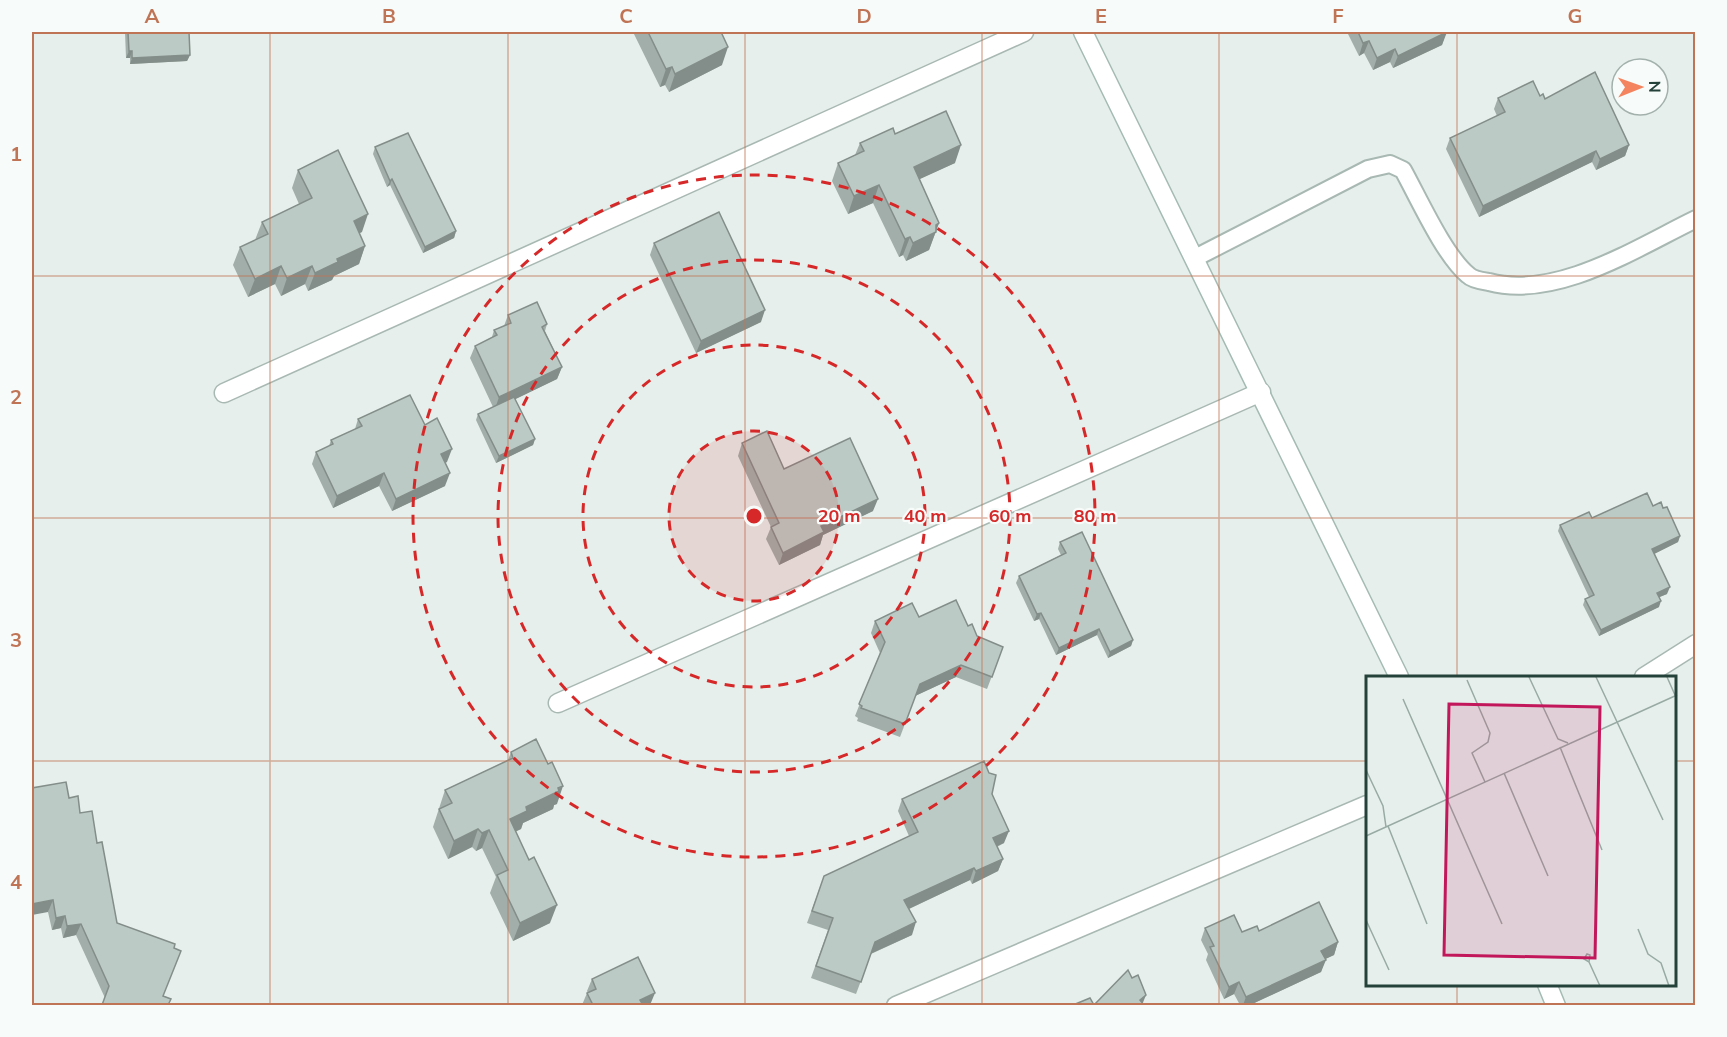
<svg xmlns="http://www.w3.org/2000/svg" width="1727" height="1037" font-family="Mulish,sans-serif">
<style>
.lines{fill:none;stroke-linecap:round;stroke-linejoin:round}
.lane-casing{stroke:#a8b8b2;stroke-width:20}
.street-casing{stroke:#a8b8b2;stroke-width:21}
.secondary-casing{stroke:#a4bbb3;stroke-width:21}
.lane{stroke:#fff;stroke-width:16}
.street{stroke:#fff;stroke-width:18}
.secondary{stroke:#fff;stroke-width:18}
.wall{fill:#a1aea9}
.shaded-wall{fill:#838d89}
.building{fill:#bbcac4;stroke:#838d89;stroke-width:1.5}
.grid{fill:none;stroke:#c07456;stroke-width:1.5;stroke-opacity:0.55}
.ring{fill:none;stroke:#d62828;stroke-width:3;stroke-dasharray:10 8}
.inset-road{fill:none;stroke:#98aaa4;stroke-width:1.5}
.view{fill:#c2185b;fill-opacity:0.15;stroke:#c2185b;stroke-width:3}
.inset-edge{fill:none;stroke:#24423a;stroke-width:3}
.centre{fill:#d62828;stroke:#f7fbf9;stroke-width:3}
.ring-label{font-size:18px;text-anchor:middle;font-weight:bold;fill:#d62828;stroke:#f7fbf9;stroke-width:4.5;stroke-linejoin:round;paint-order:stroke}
.neatline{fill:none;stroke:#c07456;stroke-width:2}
.grid-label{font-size:20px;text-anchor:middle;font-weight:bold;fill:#c07456}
</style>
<rect width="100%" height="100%" fill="#e6efeb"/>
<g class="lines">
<defs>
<path id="lane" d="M1195,258L1368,169L1390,164L1403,170C1419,199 1444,255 1468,275C1473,280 1483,281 1489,282C1557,300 1636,248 1696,219"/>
<g id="street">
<path d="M224,393L1024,32"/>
<path d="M1644,677L1696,644"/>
<path d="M558,703L1261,392"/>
<path d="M896,1006L1367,805"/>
</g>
<g id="secondary">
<path d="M1083,32L1399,677"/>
<path d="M1547,984L1556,1006"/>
</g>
</defs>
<use href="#lane" class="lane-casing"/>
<use href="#street" class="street-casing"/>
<use href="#secondary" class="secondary-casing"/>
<use href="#lane" class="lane"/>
<use href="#street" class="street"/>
<use href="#secondary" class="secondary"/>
</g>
<g class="wall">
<path d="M125,32H189L190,55L187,61L130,64V58H126Z"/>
<path d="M633,32H724L722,35V65L669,92L665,85L660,87Z"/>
<path d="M1347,32H1446L1442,45L1393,68L1390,62L1373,70L1364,53L1359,56Z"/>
<path d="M1540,96L1629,145L1625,156L1596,170L1592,162L1479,217L1446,149L1450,138L1497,116L1494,109L1498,98Z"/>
<path d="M895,134L955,163L919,179L939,223L929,250L906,261L903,255L899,257L873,203L848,214L832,181L838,163L855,155L860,143Z"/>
<path d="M375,147L456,231L454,238L423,253L390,185L387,187L373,154Z"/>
<path d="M298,170L362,232L359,233L365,246L359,264L334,276L332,280L308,291L305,284L281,296L275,284L248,297L233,265L240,247L255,240L262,222L299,204L292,188Z"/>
<path d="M654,243L761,322L696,353L650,255Z"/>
<path d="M508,315L547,324L545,331L562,367L557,379L515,399L535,439L533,445L496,463L476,420L478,414L493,407L470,358L475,346L492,337L494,330L504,326Z"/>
<path d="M358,419L425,425L447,462L445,463V486L392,511L379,486L333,508L312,464L316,452L329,446L331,440L355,429Z"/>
<path d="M742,443L784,469L873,511L823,535L820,545L779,565L766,539L771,527L738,456Z"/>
<path d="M1653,506L1680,536L1678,542L1654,554L1667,594L1659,597V607L1599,636L1583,605L1585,599L1589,597L1558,531L1560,525Z"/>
<path d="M1060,542L1133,640L1131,646L1108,658L1097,635L1056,655L1039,619L1034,621L1016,583L1019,576L1061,555L1058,549Z"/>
<path d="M919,617L968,626L977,636L1003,647L987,689L956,677L915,696L900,737L857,721L858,718L855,716L880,653L871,633L875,621Z"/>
<path d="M511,752L557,804L554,805L553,809L523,823L521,829L515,832L550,923L513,941L490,893L496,877L482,848L476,851L472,847L448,859L433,827L445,790L508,760Z"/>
<path d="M992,794L1004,843L997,847L1003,859L998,871L972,884L970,880L909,909L912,935L871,954L856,994L811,978L828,930L807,923L824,876L909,836L898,811L902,799Z"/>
<path d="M69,798L80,813L97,843L117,923L175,944L105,998L76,935L63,938L61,928L52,930L48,912Z"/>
<path d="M1205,928L1242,932L1259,931L1338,942L1334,955L1325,959L1321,972L1250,1005H1240L1234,994L1224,999L1206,960L1208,954L1201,940Z"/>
<path d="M592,979L650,1005H582L587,993H588L587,991Z"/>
</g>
<g class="shaded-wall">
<path d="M1447,32L1442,45L1393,68L1398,56Z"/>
<path d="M1369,41L1364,53L1359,56L1363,43Z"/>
<path d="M728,47L722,65L669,92L675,74Z"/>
<path d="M1395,49L1390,62L1373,70L1377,58Z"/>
<path d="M129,51H132L130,58H126Z"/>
<path d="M190,55L187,61L130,64L132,58Z"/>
<path d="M672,67L665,85L660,87L666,69Z"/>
<path d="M961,145L955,163L907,185L914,167Z"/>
<path d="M1629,145L1625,156L1596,170L1600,159Z"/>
<path d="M1596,151L1592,162L1479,217L1483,206Z"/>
<path d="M392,179L390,185L387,187L390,181Z"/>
<path d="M879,185L873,203L848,214L854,196Z"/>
<path d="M368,214L362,232L347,239L354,221Z"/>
<path d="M939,223L929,250L906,261L913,243L936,225Z"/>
<path d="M456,231L454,238L423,253L425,247Z"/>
<path d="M910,237L903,255L899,257L905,239Z"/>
<path d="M365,246L359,264L334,276L332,280L308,291L315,273L337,259Z"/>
<path d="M281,266L275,284L248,297L255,279Z"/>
<path d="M312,266L305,284L281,296L287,278Z"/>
<path d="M765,310L761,322L696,353L701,341Z"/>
<path d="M562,367L557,379L495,409L499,397Z"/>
<path d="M535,439L533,445L496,463L499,456Z"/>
<path d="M452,449L447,462L436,466L441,454Z"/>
<path d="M384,473L379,486L333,508L337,496Z"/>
<path d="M450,473L445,486L392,511L396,499Z"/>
<path d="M878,499L873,511L823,535L820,545L779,565L783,553L821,526Z"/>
<path d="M1680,536L1678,542L1650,556L1652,549Z"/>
<path d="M1670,587L1667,594L1655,599L1657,593Z"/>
<path d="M1661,601L1659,607L1599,636L1601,630Z"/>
<path d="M1041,613L1039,619L1034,621L1037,614Z"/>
<path d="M1099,629L1097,635L1056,655L1059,648Z"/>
<path d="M1133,640L1131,646L1108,658L1110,652Z"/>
<path d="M961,665L956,677L915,696L900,737L920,684Z"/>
<path d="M563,786L557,804L554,805L553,809L523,823L521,829L503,837L510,819L526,807Z"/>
<path d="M478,829L472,847L448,859L454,841Z"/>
<path d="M489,830L482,848L476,851L482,833Z"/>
<path d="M1009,831L1004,843L988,850L993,838Z"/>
<path d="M1003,859L998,871L972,884L976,871Z"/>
<path d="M974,868L970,880L900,913L904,900Z"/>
<path d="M53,900L48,912L32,915V904Z"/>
<path d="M557,905L550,923L513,941L520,923Z"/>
<path d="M65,916L61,928L52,930L56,918Z"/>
<path d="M916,922L912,935L870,954L875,942Z"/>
<path d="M81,924L76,935L63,938L67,926Z"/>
<path d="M1338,942L1334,955L1317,963L1321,951Z"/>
<path d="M1326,960L1321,972L1250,1005H1243L1246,997Z"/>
<path d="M1239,982L1234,994L1224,999L1229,987Z"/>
<path d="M655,993L650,1005H638L640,1000Z"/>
<path d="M1146,995L1142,1005L1140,1000Z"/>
</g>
<g class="building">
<path d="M128,32H189L190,55L132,58V51H129Z"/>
<path d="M648,32H721L728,47L675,74L672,67L666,69Z"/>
<path d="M1358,32H1447L1398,56L1395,49L1377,58L1369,41L1363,43Z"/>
<path d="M1595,72L1629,145L1600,159L1596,151L1483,206L1450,138L1505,112L1498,98L1533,81L1540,96L1543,94L1545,99Z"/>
<path d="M946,111L961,145L914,167L939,223L936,225V232L913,243L910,237L905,239L879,185L854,196L838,163L864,151L860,143L893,128L895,134Z"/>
<path d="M408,133L456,231L425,247L392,179L390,181L375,147Z"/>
<path d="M338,150L368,214L354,221L365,246L337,259L338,262L315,273L312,266L287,278L281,266L255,279L240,247L268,234L262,222L312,198L298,170Z"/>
<path d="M719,212L765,310L701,341L654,243Z"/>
<path d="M537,302L547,324L542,327L562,367L499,397L475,346L497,335L494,330L511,323L508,315Z"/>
<path d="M410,395L425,425L437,418L452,449L441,454L450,473L396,499L384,473L337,496L316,452L333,444L331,440L362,426L358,419Z"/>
<path d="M514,397L535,439L499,456L478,414Z"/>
<path d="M767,431L784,469L850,438L878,499L821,526L824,532L783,553L771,527L779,523L742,443Z"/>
<path d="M1647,493L1653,506L1661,502L1663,508L1667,507L1680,536L1652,549L1670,587L1657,593L1661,601L1601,630L1585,599L1594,595L1560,525L1589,512L1592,518Z"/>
<path d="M1082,532L1133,640L1110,652L1099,629L1059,648L1041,613L1037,614L1019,576L1066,553L1060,542Z"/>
<path d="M956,600L968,626L972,624L977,636L1003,647L992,677L961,665L920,684L905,724L861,708L862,706L859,704L885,642L875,621L912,603L919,617Z"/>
<path d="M536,739L548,764L552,762L563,786L558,788L559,791L526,807L527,811L510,819L529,860L534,857L557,905L520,923L497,875L508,870L489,830L482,833L478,829L454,841L439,809L452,803L445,790L513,758L511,752Z"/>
<path d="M984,761L989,773L996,775L992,794L1009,831L993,838L1003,859L976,871L974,868L904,900L916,922L875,942L861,982L816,966L833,918L812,911L824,876L918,832L902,799Z"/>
<path d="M66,782L69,798L78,796L80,813L92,811L97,843L102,842L117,923L175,944L174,948L181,951L163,996L171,999L168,1005H102L109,986L81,924L67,926L65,916L56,918L53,900L32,904V788Z"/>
<path d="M1319,902L1338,942L1321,951L1326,960L1246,997L1239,982L1229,987L1210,947L1214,946L1205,928L1234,915L1242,932L1257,926L1259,931Z"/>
<path d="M638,957L655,993L640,1000L643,1005H593L587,993L596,989L592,979Z"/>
<path d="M1128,970L1132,978L1138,975L1146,995L1140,1000L1144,1005H1073L1090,998L1094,1005Z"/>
</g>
<path class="grid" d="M270,32V1006M508,32V1006M745,32V1006M982,32V1006M1219,32V1006M1457,32V677M32,276H1696M32,518H1696M32,761H1367M1674,761H1696M1457,984V1006"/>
<circle cx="754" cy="516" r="85" fill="#d62828" fill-opacity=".12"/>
<g class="ring">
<circle cx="754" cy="516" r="85"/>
<circle cx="754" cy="516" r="171"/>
<circle cx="754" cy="516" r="256"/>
<circle cx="754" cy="516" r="341"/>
</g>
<g transform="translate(1366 676)">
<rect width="310" height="310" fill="#e6efeb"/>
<path class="inset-road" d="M163,1L192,63L202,67M230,1L297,144M301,1L309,19M101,4L124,57L122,66L106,77L119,106M37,23L136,248M194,71L236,174M0,94L17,130L20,151M138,97L182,200M22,150L61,248M0,160L311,19M0,244L23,294M272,253L282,278L295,287L303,310M221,278L224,279L223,286L218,283ZM223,286L234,310"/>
<path class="view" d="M83,28L234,31L229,282L78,279Z"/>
<rect width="310" height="310" class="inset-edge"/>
</g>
<circle cx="754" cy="516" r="9" class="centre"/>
<g class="ring-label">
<text x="839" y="522">20 m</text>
<text x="925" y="522">40 m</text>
<text x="1010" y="522">60 m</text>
<text x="1095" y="522">80 m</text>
</g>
<rect width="1727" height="1037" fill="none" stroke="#f7fbf9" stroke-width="66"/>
<g transform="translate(1640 87) rotate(89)"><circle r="28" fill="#f7fbf9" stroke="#a3b1ad" stroke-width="1.5"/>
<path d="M0-4.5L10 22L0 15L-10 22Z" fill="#f4845f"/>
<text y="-9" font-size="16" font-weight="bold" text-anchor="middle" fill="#24423a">N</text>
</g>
<rect x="33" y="33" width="1661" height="971" class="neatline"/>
<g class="grid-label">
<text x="152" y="23">A</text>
<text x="389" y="23">B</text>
<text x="626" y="23">C</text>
<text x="864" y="23">D</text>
<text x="1101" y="23">E</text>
<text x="1338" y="23">F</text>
<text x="1575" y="23">G</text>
<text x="16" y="161">1</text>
<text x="16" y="404">2</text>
<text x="16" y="647">3</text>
<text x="16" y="889">4</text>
</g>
</svg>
